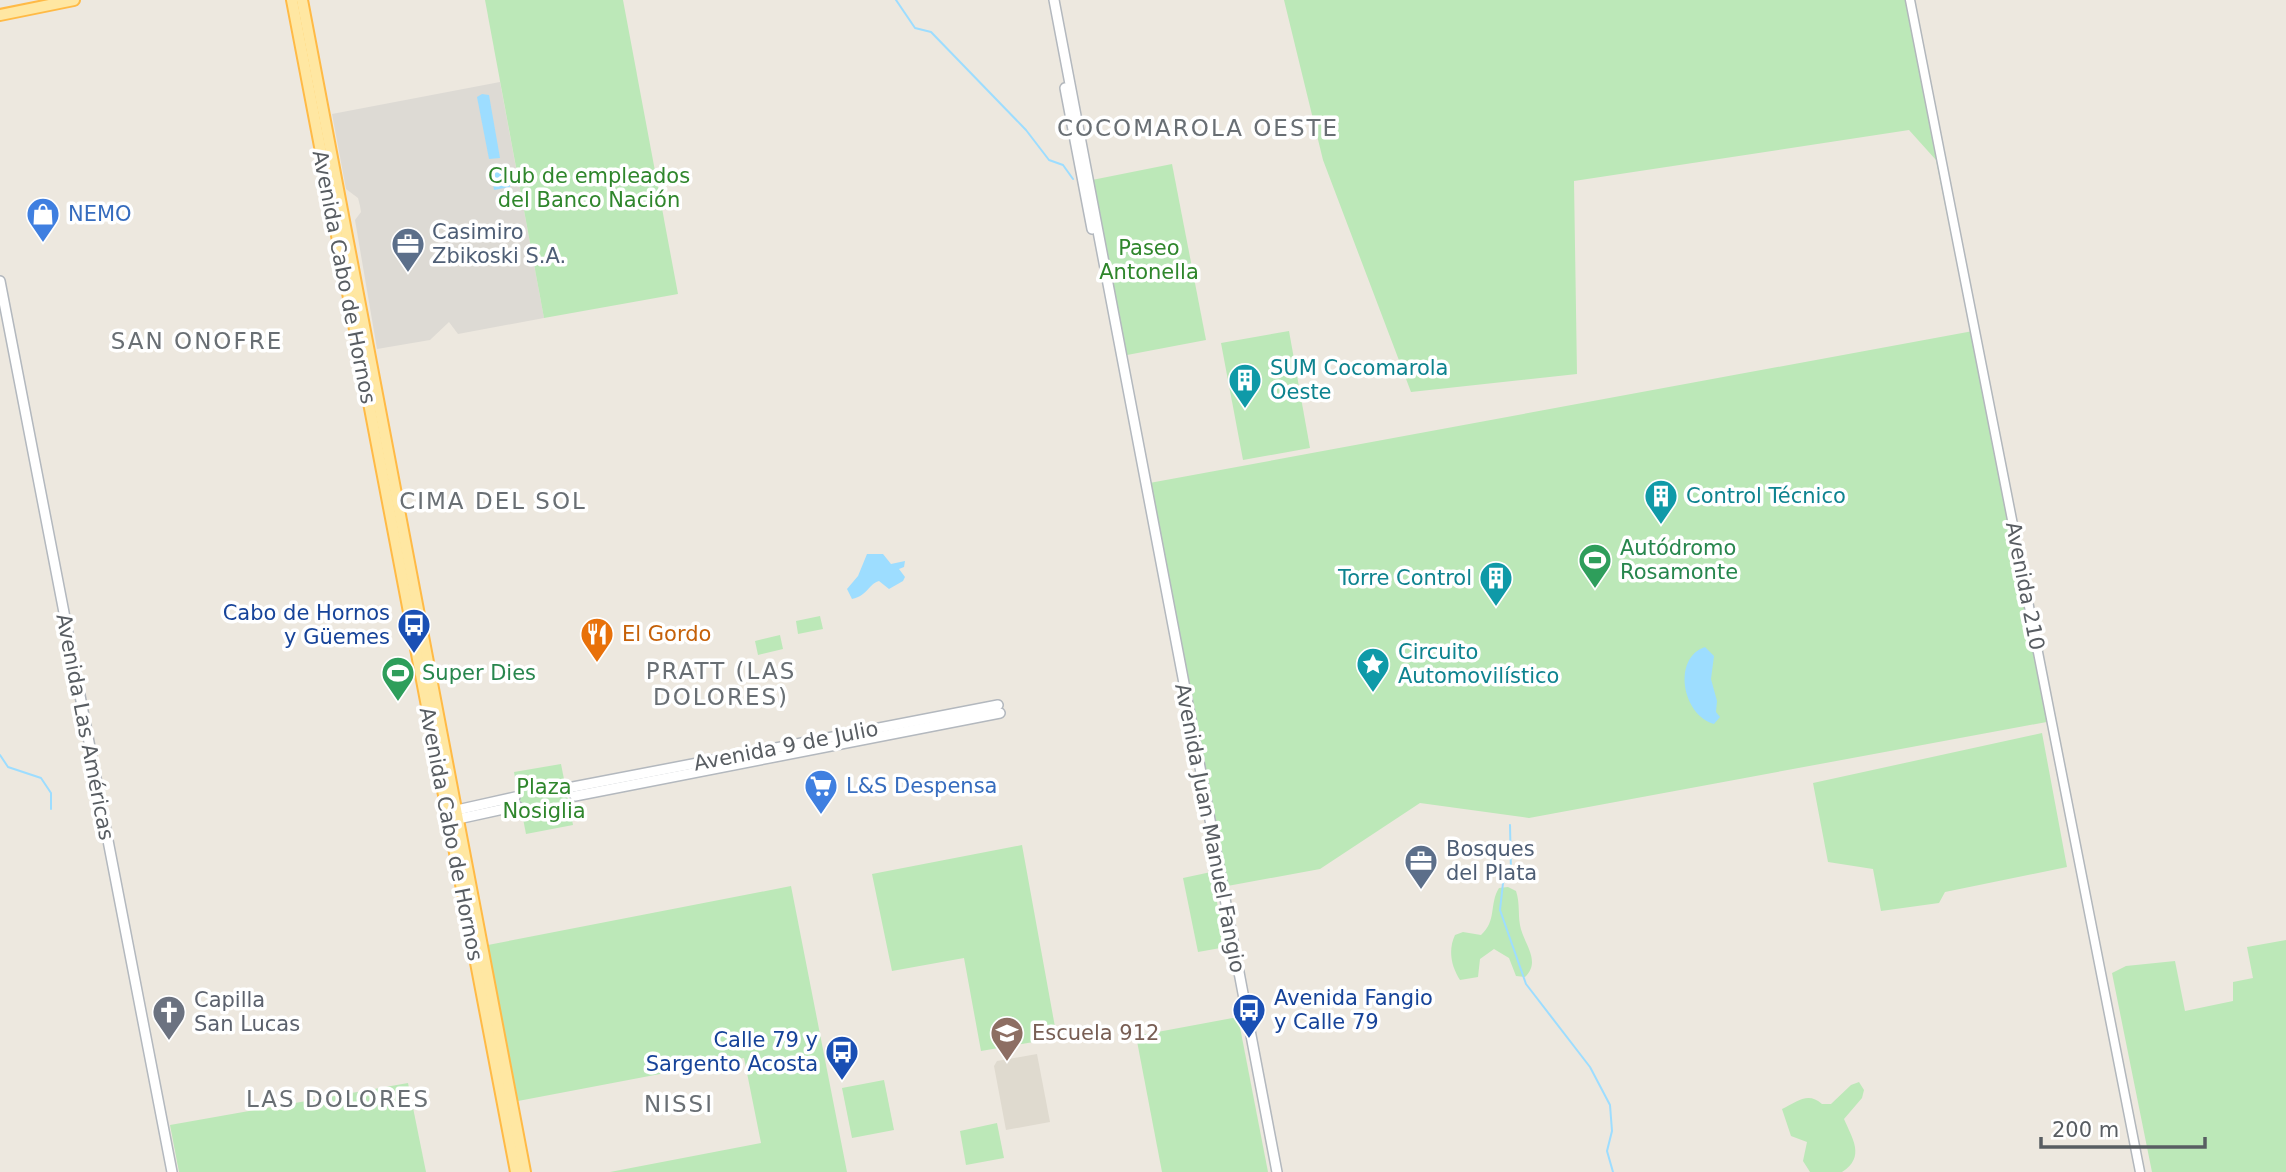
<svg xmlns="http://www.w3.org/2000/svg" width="2286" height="1172" font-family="'DejaVu Sans',sans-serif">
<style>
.industrial{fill:#dddad4}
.education{fill:#dfdacf}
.green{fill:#bce8b8}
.water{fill:#9dddff}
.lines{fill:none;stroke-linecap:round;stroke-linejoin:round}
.stream{stroke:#9dddff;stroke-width:2}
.tertiary-casing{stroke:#b2b7bc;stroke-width:11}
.secondary-casing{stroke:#b3b8be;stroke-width:12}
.primary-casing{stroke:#ffba46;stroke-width:14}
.tertiary{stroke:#fff;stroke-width:8}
.secondary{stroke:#fff;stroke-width:9}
.primary{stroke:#ffe7a2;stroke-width:10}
.labels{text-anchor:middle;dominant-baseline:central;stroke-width:7;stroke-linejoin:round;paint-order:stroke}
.park-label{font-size:21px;fill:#2f862c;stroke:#fff}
.shop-label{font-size:21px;fill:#366cbe;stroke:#fff;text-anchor:start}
.service-label{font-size:21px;fill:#4e5e75;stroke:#fff;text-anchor:start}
.street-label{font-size:21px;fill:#585d62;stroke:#fff}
.culture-label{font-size:21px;fill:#0d838f;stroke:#fff;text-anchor:start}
.leisure-label{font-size:21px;fill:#27864d;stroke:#fff;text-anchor:start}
.transit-label{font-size:21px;fill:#164399;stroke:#fff;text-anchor:end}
.food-label{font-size:21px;fill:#c56008;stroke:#fff;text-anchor:start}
.worship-label{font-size:21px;fill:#5b616d;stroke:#fff;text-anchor:start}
.education-label{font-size:21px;fill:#785e54;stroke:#fff;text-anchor:start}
.neighbourhood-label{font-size:23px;letter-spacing:2px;fill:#696f74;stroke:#fff}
</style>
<rect width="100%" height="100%" fill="#ede8df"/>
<path class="industrial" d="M500,82L544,318L458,334L449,322L430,340L377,349L355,220L361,212L360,206L358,198L346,189L332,114Z"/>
<path class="education" d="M1037,1054L1050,1122L1006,1130L994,1066L997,1061Z"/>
<g class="green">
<path d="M485,0H623L678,294L544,318Z"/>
<path d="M1284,0H1906L2052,721L1529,818L1420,803L1320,869L1222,887L1144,484L1973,331L1966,309L1936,160L1909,130L1574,181L1577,374L1411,392L1323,160Z"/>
<path d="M1172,164L1206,340L1127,355L1092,180Z"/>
<path d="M1289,331L1310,448L1243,460L1221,343Z"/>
<path d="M820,616L823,629L798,634L796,621Z"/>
<path d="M780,635L783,649L758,655L755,641Z"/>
<path d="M2042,733L2067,867L1945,892L1939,903L1881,911L1873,869L1828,862L1813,783Z"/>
<path d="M561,764L573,825L526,834L514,772Z"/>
<path d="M1022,845L1057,1038L981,1051L964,958L892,971L872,874Z"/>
<path d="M1211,872L1226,947L1198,952L1183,878Z"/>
<path d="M791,886L847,1172H610L761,1143L744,1058L518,1101L488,945Z"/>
<path d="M1508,887L1516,891C1520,903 1518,914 1520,925C1523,943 1542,961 1525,977L1516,976L1509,958L1494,949L1480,959L1478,977L1460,980C1451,966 1448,950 1455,935L1463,932L1481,935C1497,921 1489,904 1499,888Z"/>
<path d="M2286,940V1172H2152L2112,973L2126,966L2175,961L2185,1011L2233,1001V982L2253,978L2247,947Z"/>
<path d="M1238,1017L1268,1172H1162L1136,1036Z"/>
<path d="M884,1080L894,1130L852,1138L842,1088Z"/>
<path d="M1859,1082L1864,1090L1862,1098L1844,1119C1852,1138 1866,1157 1842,1172H1810L1803,1161L1807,1142L1791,1136L1782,1109C1797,1102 1808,1091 1822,1104H1831L1851,1085Z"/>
<path d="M408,1083L426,1172H179L170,1125Z"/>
<path d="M997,1123L1004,1158L966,1165L960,1131Z"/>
</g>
<g class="water">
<path d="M482,94L489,95L500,158L489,159L477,97Z"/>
<path d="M506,167L510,187L494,190L491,171Z"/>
<path d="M867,554H883L891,564L905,561L904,567L899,569L905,577L903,581L889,589L879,581C867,585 869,595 852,599L847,589L858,576Z"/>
<path d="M1705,647L1714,656L1711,679L1717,701L1716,712L1720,717L1714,724C1682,715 1672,658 1705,647Z"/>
</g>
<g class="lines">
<g class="stream">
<path d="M896,0L915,28L931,32L1026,130L1049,160L1063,165L1073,179"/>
<path d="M0,755L8,767L41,778L51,793V809"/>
<path d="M1510,825L1511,872L1503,883L1500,910L1526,984L1590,1067L1610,1105L1612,1131L1607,1151L1613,1172"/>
</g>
<defs>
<path id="tertiary" d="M1910,0L2140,1172"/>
<g id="secondary">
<path d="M1054,0L1277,1172"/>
<path d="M1065,88L1092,229"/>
<path d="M0,281L172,1172"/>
<path d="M573,787L998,705"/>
<path d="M575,796L1000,713"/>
<path d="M457,810L515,797"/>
<path d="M458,819L517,806"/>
</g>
<g id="primary">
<path d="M292,0L516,1172"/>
<path d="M302,0L525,1172"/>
<path d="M0,15L74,0"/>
</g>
</defs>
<use href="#tertiary" class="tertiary-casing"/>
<use href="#secondary" class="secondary-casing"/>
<use href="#primary" class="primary-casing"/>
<use href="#tertiary" class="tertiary"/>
<use href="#secondary" class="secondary"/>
<use href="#primary" class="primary"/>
</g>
<defs>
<symbol id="shop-pin" viewBox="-11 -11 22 30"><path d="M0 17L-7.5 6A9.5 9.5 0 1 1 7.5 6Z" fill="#3f7fe0" stroke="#fff"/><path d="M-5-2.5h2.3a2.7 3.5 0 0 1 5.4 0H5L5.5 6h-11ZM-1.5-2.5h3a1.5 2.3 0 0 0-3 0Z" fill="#fff"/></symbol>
<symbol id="office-pin" viewBox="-11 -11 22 30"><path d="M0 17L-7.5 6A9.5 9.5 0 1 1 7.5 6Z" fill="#5c6f8a" stroke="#fff"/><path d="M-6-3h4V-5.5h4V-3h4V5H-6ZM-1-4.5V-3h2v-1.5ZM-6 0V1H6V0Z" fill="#fff"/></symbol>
<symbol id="building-pin" viewBox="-11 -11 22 30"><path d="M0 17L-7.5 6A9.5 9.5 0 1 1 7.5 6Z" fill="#0f9aa8" stroke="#fff"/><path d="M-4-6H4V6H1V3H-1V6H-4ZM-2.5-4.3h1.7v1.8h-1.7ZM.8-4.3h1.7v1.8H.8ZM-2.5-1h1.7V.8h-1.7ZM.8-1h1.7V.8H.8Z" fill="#fff"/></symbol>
<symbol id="stadium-pin" viewBox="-11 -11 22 30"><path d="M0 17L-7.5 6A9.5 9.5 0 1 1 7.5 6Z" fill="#2e9e5b" stroke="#fff"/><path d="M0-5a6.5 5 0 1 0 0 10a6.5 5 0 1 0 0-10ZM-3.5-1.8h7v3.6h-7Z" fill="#fff"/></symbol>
<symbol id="bus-pin" viewBox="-11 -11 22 30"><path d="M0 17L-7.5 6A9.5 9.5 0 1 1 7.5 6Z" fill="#1a4fb4" stroke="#fff"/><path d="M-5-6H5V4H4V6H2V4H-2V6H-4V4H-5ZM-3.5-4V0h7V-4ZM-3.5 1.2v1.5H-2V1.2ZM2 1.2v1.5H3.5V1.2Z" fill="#fff"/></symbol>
<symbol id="restaurant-pin" viewBox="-11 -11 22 30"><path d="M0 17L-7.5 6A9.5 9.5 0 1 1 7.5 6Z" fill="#e8710a" stroke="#fff"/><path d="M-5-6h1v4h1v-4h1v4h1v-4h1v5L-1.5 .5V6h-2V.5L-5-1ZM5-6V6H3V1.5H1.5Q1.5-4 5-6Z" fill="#fff"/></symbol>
<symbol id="sight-pin" viewBox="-11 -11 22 30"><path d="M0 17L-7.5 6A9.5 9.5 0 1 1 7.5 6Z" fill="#0f9aa8" stroke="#fff"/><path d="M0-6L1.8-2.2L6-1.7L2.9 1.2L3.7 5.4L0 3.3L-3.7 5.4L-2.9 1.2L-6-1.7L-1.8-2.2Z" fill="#fff"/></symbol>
<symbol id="supermarket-pin" viewBox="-11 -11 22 30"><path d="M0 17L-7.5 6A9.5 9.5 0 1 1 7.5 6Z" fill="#3f7fe0" stroke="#fff"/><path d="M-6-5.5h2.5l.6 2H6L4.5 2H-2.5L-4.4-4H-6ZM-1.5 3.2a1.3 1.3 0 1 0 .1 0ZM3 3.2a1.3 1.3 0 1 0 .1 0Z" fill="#fff"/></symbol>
<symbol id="church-pin" viewBox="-11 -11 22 30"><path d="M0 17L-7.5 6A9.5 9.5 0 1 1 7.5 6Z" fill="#6b7280" stroke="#fff"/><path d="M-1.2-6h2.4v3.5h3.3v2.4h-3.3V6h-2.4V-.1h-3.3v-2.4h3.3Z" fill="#fff"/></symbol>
<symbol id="school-pin" viewBox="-11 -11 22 30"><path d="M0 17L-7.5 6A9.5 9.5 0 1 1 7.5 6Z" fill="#8d6e63" stroke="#fff"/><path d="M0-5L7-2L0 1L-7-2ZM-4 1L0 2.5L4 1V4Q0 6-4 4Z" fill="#fff"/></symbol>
</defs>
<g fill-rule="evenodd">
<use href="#shop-pin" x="24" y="195" width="38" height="52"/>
<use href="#office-pin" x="389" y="225" width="38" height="52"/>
<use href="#building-pin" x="1226" y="361" width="38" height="52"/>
<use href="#building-pin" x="1642" y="477" width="38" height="52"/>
<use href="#stadium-pin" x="1576" y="541" width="38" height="52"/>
<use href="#building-pin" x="1477" y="559" width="38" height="52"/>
<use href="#bus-pin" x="395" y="606" width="38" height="52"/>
<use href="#restaurant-pin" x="578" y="615" width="38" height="52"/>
<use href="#sight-pin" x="1354" y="645" width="38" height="52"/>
<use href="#stadium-pin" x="379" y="654" width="38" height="52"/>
<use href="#supermarket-pin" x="802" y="767" width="38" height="52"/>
<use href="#office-pin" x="1402" y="842" width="38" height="52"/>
<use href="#bus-pin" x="1230" y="991" width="38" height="52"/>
<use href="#church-pin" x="150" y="993" width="38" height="52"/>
<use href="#school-pin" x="988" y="1014" width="38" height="52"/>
<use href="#bus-pin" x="823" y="1033" width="38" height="52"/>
</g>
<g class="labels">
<g class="park-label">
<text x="589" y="176">Club de empleados<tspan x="589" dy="24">del Banco Nación</tspan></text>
<text x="1149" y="248">Paseo<tspan x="1149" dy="24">Antonella</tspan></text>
<text x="544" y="787">Plaza<tspan x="544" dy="24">Nosiglia</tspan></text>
</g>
<g class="shop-label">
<text x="68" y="214">NEMO</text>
<text x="846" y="786">L&amp;S Despensa</text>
</g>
<g class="service-label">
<text x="432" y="232">Casimiro<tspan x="432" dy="24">Zbikoski S.A.</tspan></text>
<text x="1446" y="849">Bosques<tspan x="1446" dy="24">del Plata</tspan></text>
</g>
<g class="street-label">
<text transform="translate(344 277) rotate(79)">Avenida Cabo de Hornos</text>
<text transform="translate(2025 586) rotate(79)">Avenida 210</text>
<text transform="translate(85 727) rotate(79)">Avenida Las Américas</text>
<text transform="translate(786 746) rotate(-11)">Avenida 9 de Julio</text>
<text transform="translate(1210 828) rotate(79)">Avenida Juan Manuel Fangio</text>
<text transform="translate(451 834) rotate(79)">Avenida Cabo de Hornos</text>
</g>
<g class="culture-label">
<text x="1270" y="368">SUM Cocomarola<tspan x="1270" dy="24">Oeste</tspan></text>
<text x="1686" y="496">Control Técnico</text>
<text x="1472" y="578" text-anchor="end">Torre Control</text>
<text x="1398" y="652">Circuito<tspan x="1398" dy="24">Automovilístico</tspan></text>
</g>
<g class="leisure-label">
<text x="1620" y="548">Autódromo<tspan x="1620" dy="24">Rosamonte</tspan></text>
<text x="422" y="673">Super Dies</text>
</g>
<g class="transit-label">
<text x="390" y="613">Cabo de Hornos<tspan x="390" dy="24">y Güemes</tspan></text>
<text x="1274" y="998" text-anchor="start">Avenida Fangio<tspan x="1274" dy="24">y Calle 79</tspan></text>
<text x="818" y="1040">Calle 79 y<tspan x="818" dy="24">Sargento Acosta</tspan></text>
</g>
<g class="food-label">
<text x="622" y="634">El Gordo</text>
</g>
<g class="worship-label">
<text x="194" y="1000">Capilla<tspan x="194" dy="24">San Lucas</tspan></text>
</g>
<g class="education-label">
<text x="1032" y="1033">Escuela 912</text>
</g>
<g class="neighbourhood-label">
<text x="1198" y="128">COCOMAROLA OESTE</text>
<text x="197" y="341">SAN ONOFRE</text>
<text x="493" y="501">CIMA DEL SOL</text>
<text x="721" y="671">PRATT (LAS<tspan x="721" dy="26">DOLORES)</tspan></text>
<text x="338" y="1099">LAS DOLORES</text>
<text x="679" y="1104">NISSI</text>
</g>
</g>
<path d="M2041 1137v10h164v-10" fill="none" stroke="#585d62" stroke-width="3.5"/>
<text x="2052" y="1137" font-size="21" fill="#585d62" stroke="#ffffff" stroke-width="5" paint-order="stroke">200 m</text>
</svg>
